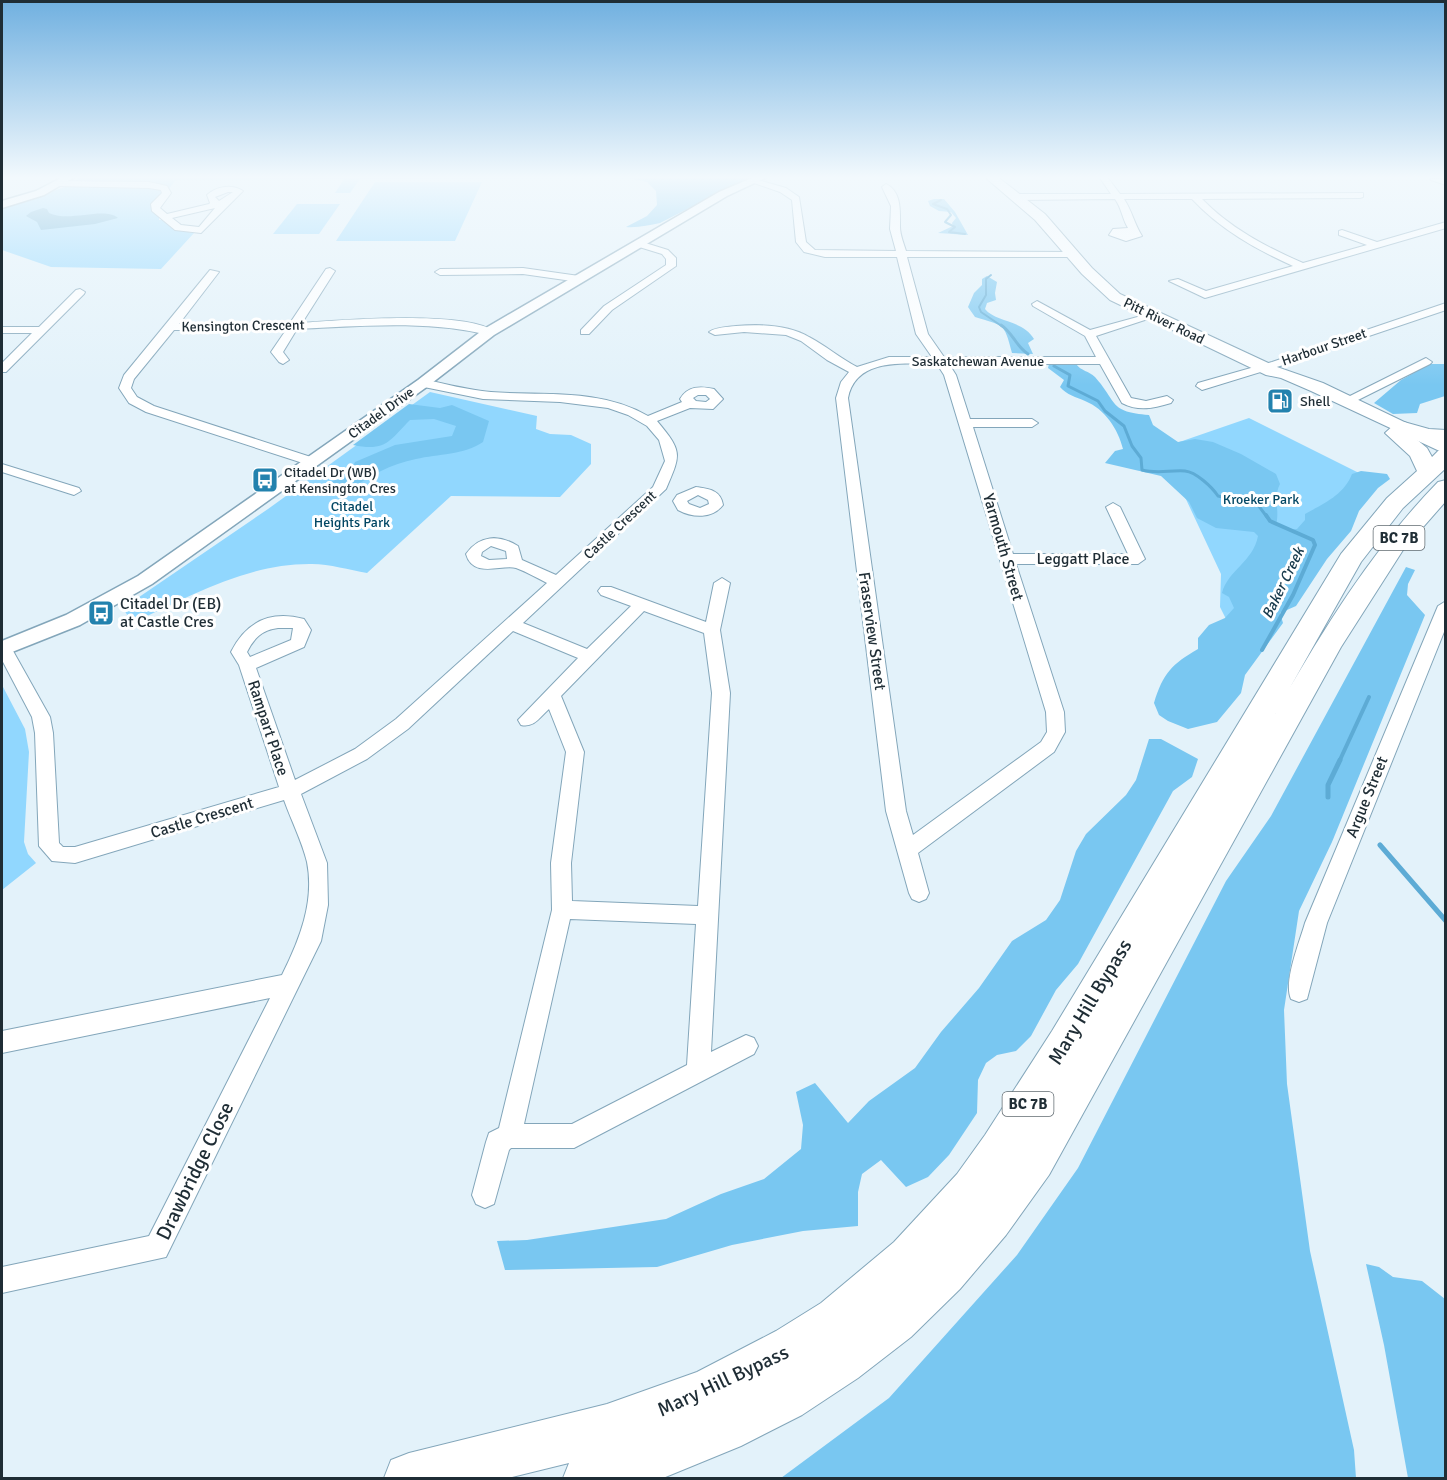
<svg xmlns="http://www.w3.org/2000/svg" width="1447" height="1480" font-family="Signika,sans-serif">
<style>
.green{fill:#91d7fe}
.forest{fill:#79c7f1}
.water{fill:#5dabd5}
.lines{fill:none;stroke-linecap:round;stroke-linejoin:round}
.stream-far3{stroke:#5dabd5;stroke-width:2}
.stream-far2{stroke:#5dabd5;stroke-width:3}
.stream-far1{stroke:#5dabd5;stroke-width:4}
.stream{stroke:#5dabd5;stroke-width:5}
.minor-casing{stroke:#83a6ba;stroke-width:2}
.tertiary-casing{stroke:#83a6ba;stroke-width:3}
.secondary-casing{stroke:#83a6ba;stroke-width:2}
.trunk-casing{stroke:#83a6ba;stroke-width:2}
.minor{fill:#fff;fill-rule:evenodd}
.tertiary{fill:#fff;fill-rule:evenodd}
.secondary{fill:#fff;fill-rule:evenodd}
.trunk{fill:#fff;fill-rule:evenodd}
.labels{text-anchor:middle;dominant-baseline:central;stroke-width:6;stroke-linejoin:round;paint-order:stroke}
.far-street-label{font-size:14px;fill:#1f2d35;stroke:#fff}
.far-poi-label{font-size:14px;fill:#1f2d35;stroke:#fff;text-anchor:start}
.far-park-label{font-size:14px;fill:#034764;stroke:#fff}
.shield{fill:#fff;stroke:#626c72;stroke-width:1.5}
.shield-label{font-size:15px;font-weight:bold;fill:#1f2d35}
.far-water-label{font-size:15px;font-style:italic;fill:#16394b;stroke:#fff}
.street-label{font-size:16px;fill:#1f2d35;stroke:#fff}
.poi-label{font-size:16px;fill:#1f2d35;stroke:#fff;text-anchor:start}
.near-street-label{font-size:20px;fill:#1f2d35;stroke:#fff}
</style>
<rect width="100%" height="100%" fill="#e3f2fa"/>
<g class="green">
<path d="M79,178H673L360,179L350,193H335L344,179L176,180L152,209L159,216V220H164L175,230L194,233L161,269L51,267L2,250V208L68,186Z"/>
<path d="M375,182H482L455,241H336Z"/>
<path d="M297,204H340L319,234H273Z"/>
<path d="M430,392L537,416L536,429L550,434L571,435L591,444V464L560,497L451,496L367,573C349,570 330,564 312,564C247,563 189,597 132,623L123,608L268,509Z"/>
<path d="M1249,418L1367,477L1235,637L1220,607L1221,574L1162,448Z"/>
<path d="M2,685L25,729L29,752L24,842L28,854L36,863L2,890Z"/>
</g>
<g class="forest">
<path d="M628,178H748L660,223C649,225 638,228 626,227L647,216L657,205L656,191L647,182Z"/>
<path d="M934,199H944L955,212L968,235L938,233L953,226L952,223L956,218L951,212L939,211L930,206L928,201Z"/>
<path d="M987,276L997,282L995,293L996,300L987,303L985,309C995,322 1023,320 1034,339L1028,343L1033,354L1012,353C1004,321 1003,326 975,317L968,307L974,293L982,285V279Z"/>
<path d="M1049,364H1076C1081,371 1089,371 1095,377C1118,403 1109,412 1149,415L1153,425L1178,442L1195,439L1213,442L1241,454L1276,474L1280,484C1273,497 1280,511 1276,525L1287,530L1297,529L1305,520V514C1323,504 1344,495 1352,474L1361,471L1387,474L1390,479L1378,488L1359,511L1351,531L1327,559L1296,606L1280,613L1283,623L1245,675L1241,693L1217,722L1188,729L1168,721L1159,715L1154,703C1163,673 1172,664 1198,649V638L1209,625L1225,618L1234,608L1229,597L1222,593C1228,570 1253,562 1258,536L1254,532L1216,528L1197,518L1189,502L1161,476L1105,463L1115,451L1123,449C1118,429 1105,409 1085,401C1076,397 1067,395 1060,387L1064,380L1048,368Z"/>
<path d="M1430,364H1445V396L1420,404L1417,413L1393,414L1374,403L1401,380Z"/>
<path d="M409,404L440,408L452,405L489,421L483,442C464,455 438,454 416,459C391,464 369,476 348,491L326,484L349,474L355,462L395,445L452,436L456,426L434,419L410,420C389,441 386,452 353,445Z"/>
<path d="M1406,567L1415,570L1408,584L1407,595L1425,615L1332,842L1299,911L1284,1010L1287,1084L1310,1251L1354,1450L1356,1478H781L889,1398L1017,1255L1078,1168L1226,881L1271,816Z"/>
<path d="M1149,739H1161L1198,759L1192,777L1173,791L1078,964L1056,990L1031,1036L1016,1051L997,1055L986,1063L978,1080L977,1113L949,1155L928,1177L906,1187L881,1160L862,1174L858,1192V1226L803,1231L732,1245L657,1267L505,1270L497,1241L527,1240L666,1219L721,1194L764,1179L801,1149L803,1125L796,1092L815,1083L848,1123L869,1101L915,1068L941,1032L979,988L1012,941L1046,920L1060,900L1076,851L1086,834L1126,795L1136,780Z"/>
<path d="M1366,1264L1379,1267L1393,1277L1422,1281L1445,1299V1478H1408L1384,1345Z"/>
</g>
<path class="water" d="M43,208L47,209L49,213C69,223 104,206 118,218L95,224L41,230L37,222L26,216L31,212Z"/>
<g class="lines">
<g class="stream-far3">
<path d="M941,200L933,204L947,209L951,215L945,222L955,227L949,232L965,234"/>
<path d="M991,275L986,279V295L979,307L981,312L1003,327"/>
</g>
<g class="stream-far2">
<path d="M1001,325C1013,333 1015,345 1028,354"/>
<path d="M1054,366L1070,375L1068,386L1098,401L1105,411L1124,426L1132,446L1141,458L1142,470C1157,474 1170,470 1185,471C1196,472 1212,487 1218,496L1258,505L1267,517"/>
</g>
<g class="stream-far1">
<path d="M1262,650L1293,595L1315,545L1313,540L1270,521L1266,515"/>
<path d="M1339,762L1369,697"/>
</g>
<g class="stream">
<path d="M1328,797V785L1340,760"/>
<path d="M1380,845L1446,921"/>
</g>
<defs>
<g id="minor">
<path d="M751,178L786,188L799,197L806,242L815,250L896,251L890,229L891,206L882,187L886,184C902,192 900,212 900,227C900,235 904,244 906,251L1075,252V256L1071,257H907L928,334L944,357H1096L1085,336L1033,306L1032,304L1037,301L1090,330L1152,313L1157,316L1096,336L1131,398L1146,401L1167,396L1173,400L1171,403C1154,408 1139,412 1122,403L1100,364H949L956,375L970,419H1032L1038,423L1032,427H973L1013,554H1128L1106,507L1113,503L1120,507L1145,559L1138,564H1016L1064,712L1065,732L1054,752L918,853L929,893L926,899L919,902L912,899L909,893L886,811L836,398L841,382L849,372L827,360L801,341L786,335L744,332L715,335L709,332C716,327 727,327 736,326C759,324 789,325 809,337C826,346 840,358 857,367L889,357H932L916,334L897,257H825L804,252L796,242L792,200L780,192L751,182ZM937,364L944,375L1046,712L1047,732L1041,742L913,835L906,811L848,398C856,357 905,364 937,364Z"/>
<path d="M1100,178H1108L1120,194L1363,193V197L1360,198L1202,199C1230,228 1266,247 1303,263L1367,245L1339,235V231L1342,230L1377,242L1446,222V228L1205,298L1169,281L1178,279L1206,291L1293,266C1255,249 1220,229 1192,199H1124C1132,211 1134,223 1142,236L1126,241L1109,235L1113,229L1128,228C1122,218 1122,209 1115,199L1017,200L1013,197L1017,194H1111Z"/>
<path d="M1430,178L1446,180V185L1431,180Z"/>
<path d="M60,181L149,182L167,186L171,193L160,208L167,214L209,204L210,203L207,195C217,186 232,184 243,191L201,233L175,230L152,211L151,204L162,193L161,190L149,188L57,186L56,184ZM228,192H233L219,201L215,197ZM215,208L199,227L181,225L172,218Z"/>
<path d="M639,241L668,250L676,258V266L612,310L589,334H581V330L604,306L666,265V259L662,254L636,246V242Z"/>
<path d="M330,268L335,271L302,323C340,320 468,310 495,332L489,335C425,320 362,326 297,329L283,352L289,360L283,364L279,362L271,352L286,330H174L134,379L131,388L137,397L154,406L317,459L319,462L312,466L146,412L129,403L119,388L124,375L210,270L219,272L179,324L290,323L326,269Z"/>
<path d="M523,268L579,276L584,279L579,282L523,274L440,275L435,272L440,269Z"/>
<path d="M80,289L85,292L84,294L6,372H2V363L32,333H2V327H39L76,290Z"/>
<path d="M1446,303V310L1280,366L1202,390L1196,386L1198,383L1272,362Z"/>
<path d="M1426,358L1432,362L1430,364L1350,404H1342L1340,401Z"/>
<path d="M423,379C445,384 468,390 491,392C543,396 601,388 648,416L682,402L680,399C688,386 700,386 714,389L723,399L713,409L690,408L657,421C683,452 681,454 666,489L523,623L587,649L631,606L601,595L598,591L601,587H611L706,622L714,583L722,578L730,583L720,630L730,693L711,1052L746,1035L754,1038L758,1046L754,1054L574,1148H511L509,1150L494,1204L485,1208L476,1204L472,1195L486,1142L489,1133L499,1128L552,910L551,863L566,752L549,709C540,717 534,728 521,725L518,720L578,658L513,631L408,729L367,759L301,794L327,863L328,905L321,941L166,1257L2,1293V1267L149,1236L270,998L2,1053V1031L282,975C299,941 315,902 307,862C302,841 291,820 284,800L75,863L52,861L39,846L35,733L32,717L2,660V641L8,642L50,717L53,733L59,843L63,847H75L279,787L239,665L231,652C246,622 270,610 304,619L311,630L304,647L256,668L295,780L355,749L396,719L547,583C537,578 527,572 516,568C502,564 473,579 466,554C479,535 499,534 518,546L522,560L556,575L653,487L665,461L659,440L647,426L628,415L608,408L560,402L483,399L419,386V380ZM698,395H706L710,399L706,402L696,401L693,398ZM491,546L506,551L507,559L489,560L481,556L482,552ZM644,611L704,633L712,693L698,906L572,901L571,863L584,752L561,696ZM278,628H293L291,640L250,657L247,652C254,638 262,630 278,628ZM570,919L696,924L687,1065L572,1124H524Z"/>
<path d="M2,464L79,488L81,491L74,495L2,472Z"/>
<path d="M696,487C709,489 721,490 723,505C712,519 693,518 678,510L673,501L677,495ZM698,495L708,500L709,504L700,508L689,504L687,501Z"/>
<path d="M1446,601V627L1327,923L1307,999L1299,1002L1291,999C1283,982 1300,941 1305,923L1438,606Z"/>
</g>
<g id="tertiary">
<path d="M61,178H73L44,195L2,208V201L36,191Z"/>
<path d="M752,178H765L727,196L494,335L428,386L152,584L80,625L2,656V641L66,615L138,576L418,380L484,329L719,192Z"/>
</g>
<path id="secondary" d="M986,178H999L1045,214L1092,268L1120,294L1277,367L1323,383L1446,442V454L1311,391L1281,378L1266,375L1110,300L1082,274L1035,220Z"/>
<path id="trunk" d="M1404,422L1429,429L1446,430V442L1415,438L1427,448L1432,457L1438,451L1446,449V468L1403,508L1361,562L1275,714C1322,631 1371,551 1438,482L1446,480V501L1403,550L1341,647L1049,1175L1006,1235L960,1289L911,1337L858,1378L802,1415L741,1446L663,1478H563L569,1463L508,1478H384L391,1460L409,1453L607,1404L697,1372L776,1331L821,1303L894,1242L957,1174L985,1135L1052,1031L1341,554L1387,498L1417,471L1410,456L1385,433L1396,423Z"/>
</defs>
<use href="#minor" class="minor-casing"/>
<use href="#tertiary" class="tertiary-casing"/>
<use href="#secondary" class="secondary-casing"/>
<use href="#trunk" class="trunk-casing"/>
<use href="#minor" class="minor"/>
<use href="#tertiary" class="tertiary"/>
<use href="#secondary" class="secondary"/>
<use href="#trunk" class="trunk"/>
</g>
<linearGradient id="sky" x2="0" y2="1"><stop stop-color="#70b0e0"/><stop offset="0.46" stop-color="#f2f9fd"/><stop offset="1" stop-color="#f2f9fd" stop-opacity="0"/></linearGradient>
<rect width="1447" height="385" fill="url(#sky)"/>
<defs>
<symbol id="fuel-square" viewBox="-11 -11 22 22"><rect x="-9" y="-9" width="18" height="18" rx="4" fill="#2382ae" stroke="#fff"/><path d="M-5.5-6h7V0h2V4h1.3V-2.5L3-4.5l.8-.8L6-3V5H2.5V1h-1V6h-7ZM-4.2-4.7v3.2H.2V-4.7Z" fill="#fff"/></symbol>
<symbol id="bus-square" viewBox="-11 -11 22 22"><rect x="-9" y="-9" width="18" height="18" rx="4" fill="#2382ae" stroke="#fff"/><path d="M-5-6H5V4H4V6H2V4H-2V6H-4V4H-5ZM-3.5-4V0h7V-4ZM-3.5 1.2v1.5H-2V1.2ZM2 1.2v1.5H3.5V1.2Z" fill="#fff"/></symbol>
</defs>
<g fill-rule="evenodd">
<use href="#fuel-square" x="1265" y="386" width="30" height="30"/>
<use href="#bus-square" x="250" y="465" width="30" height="30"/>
<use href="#bus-square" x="86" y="598" width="30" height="30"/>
</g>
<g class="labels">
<g class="far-street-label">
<text transform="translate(1164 321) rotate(26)">Pitt River Road</text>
<text transform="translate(243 326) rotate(-1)">Kensington Crescent</text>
<text transform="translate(1324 347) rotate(-19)">Harbour Street</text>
<text x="978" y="361">Saskatchewan Avenue</text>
<text transform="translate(381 413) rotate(-36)">Citadel Drive</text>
<text transform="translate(620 525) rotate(-43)">Castle Crescent</text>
</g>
<g class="far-poi-label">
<text x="1300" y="401">Shell</text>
<text x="284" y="472">Citadel Dr (WB)<tspan x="284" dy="16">at Kensington Cres</tspan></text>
</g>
<g class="far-park-label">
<text x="1261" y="499">Kroeker Park</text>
<text x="352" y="506">Citadel<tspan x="352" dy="16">Heights Park</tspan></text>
</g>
<g class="shield">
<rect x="1373.5" y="526" width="51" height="24" rx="4.5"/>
<rect x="1002.5" y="1092" width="51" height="24" rx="4.5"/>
</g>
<g class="shield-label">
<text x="1399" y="538">BC 7B</text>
<text x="1028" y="1104">BC 7B</text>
</g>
<g class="far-water-label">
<text transform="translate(1283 583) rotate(-64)">Baker Creek</text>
</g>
<g class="street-label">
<text transform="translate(1003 547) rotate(74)">Yarmouth Street</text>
<text x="1083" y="559">Leggatt Place</text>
<text transform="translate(872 631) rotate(82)">Fraserview Street</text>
<text transform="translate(268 728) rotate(72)">Rampart Place</text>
<text transform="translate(1367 797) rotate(-68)">Argue Street</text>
<text transform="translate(202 818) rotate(-17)">Castle Crescent</text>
</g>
<g class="poi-label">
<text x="120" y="604">Citadel Dr (EB)<tspan x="120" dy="18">at Castle Cres</tspan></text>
</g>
<g class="near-street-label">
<text transform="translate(1090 1002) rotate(-59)">Mary Hill Bypass</text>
<text transform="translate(195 1171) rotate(-64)">Drawbridge Close</text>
<text transform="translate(723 1381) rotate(-25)">Mary Hill Bypass</text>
</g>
</g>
<rect width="1447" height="1480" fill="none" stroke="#1f2d35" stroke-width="6"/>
</svg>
